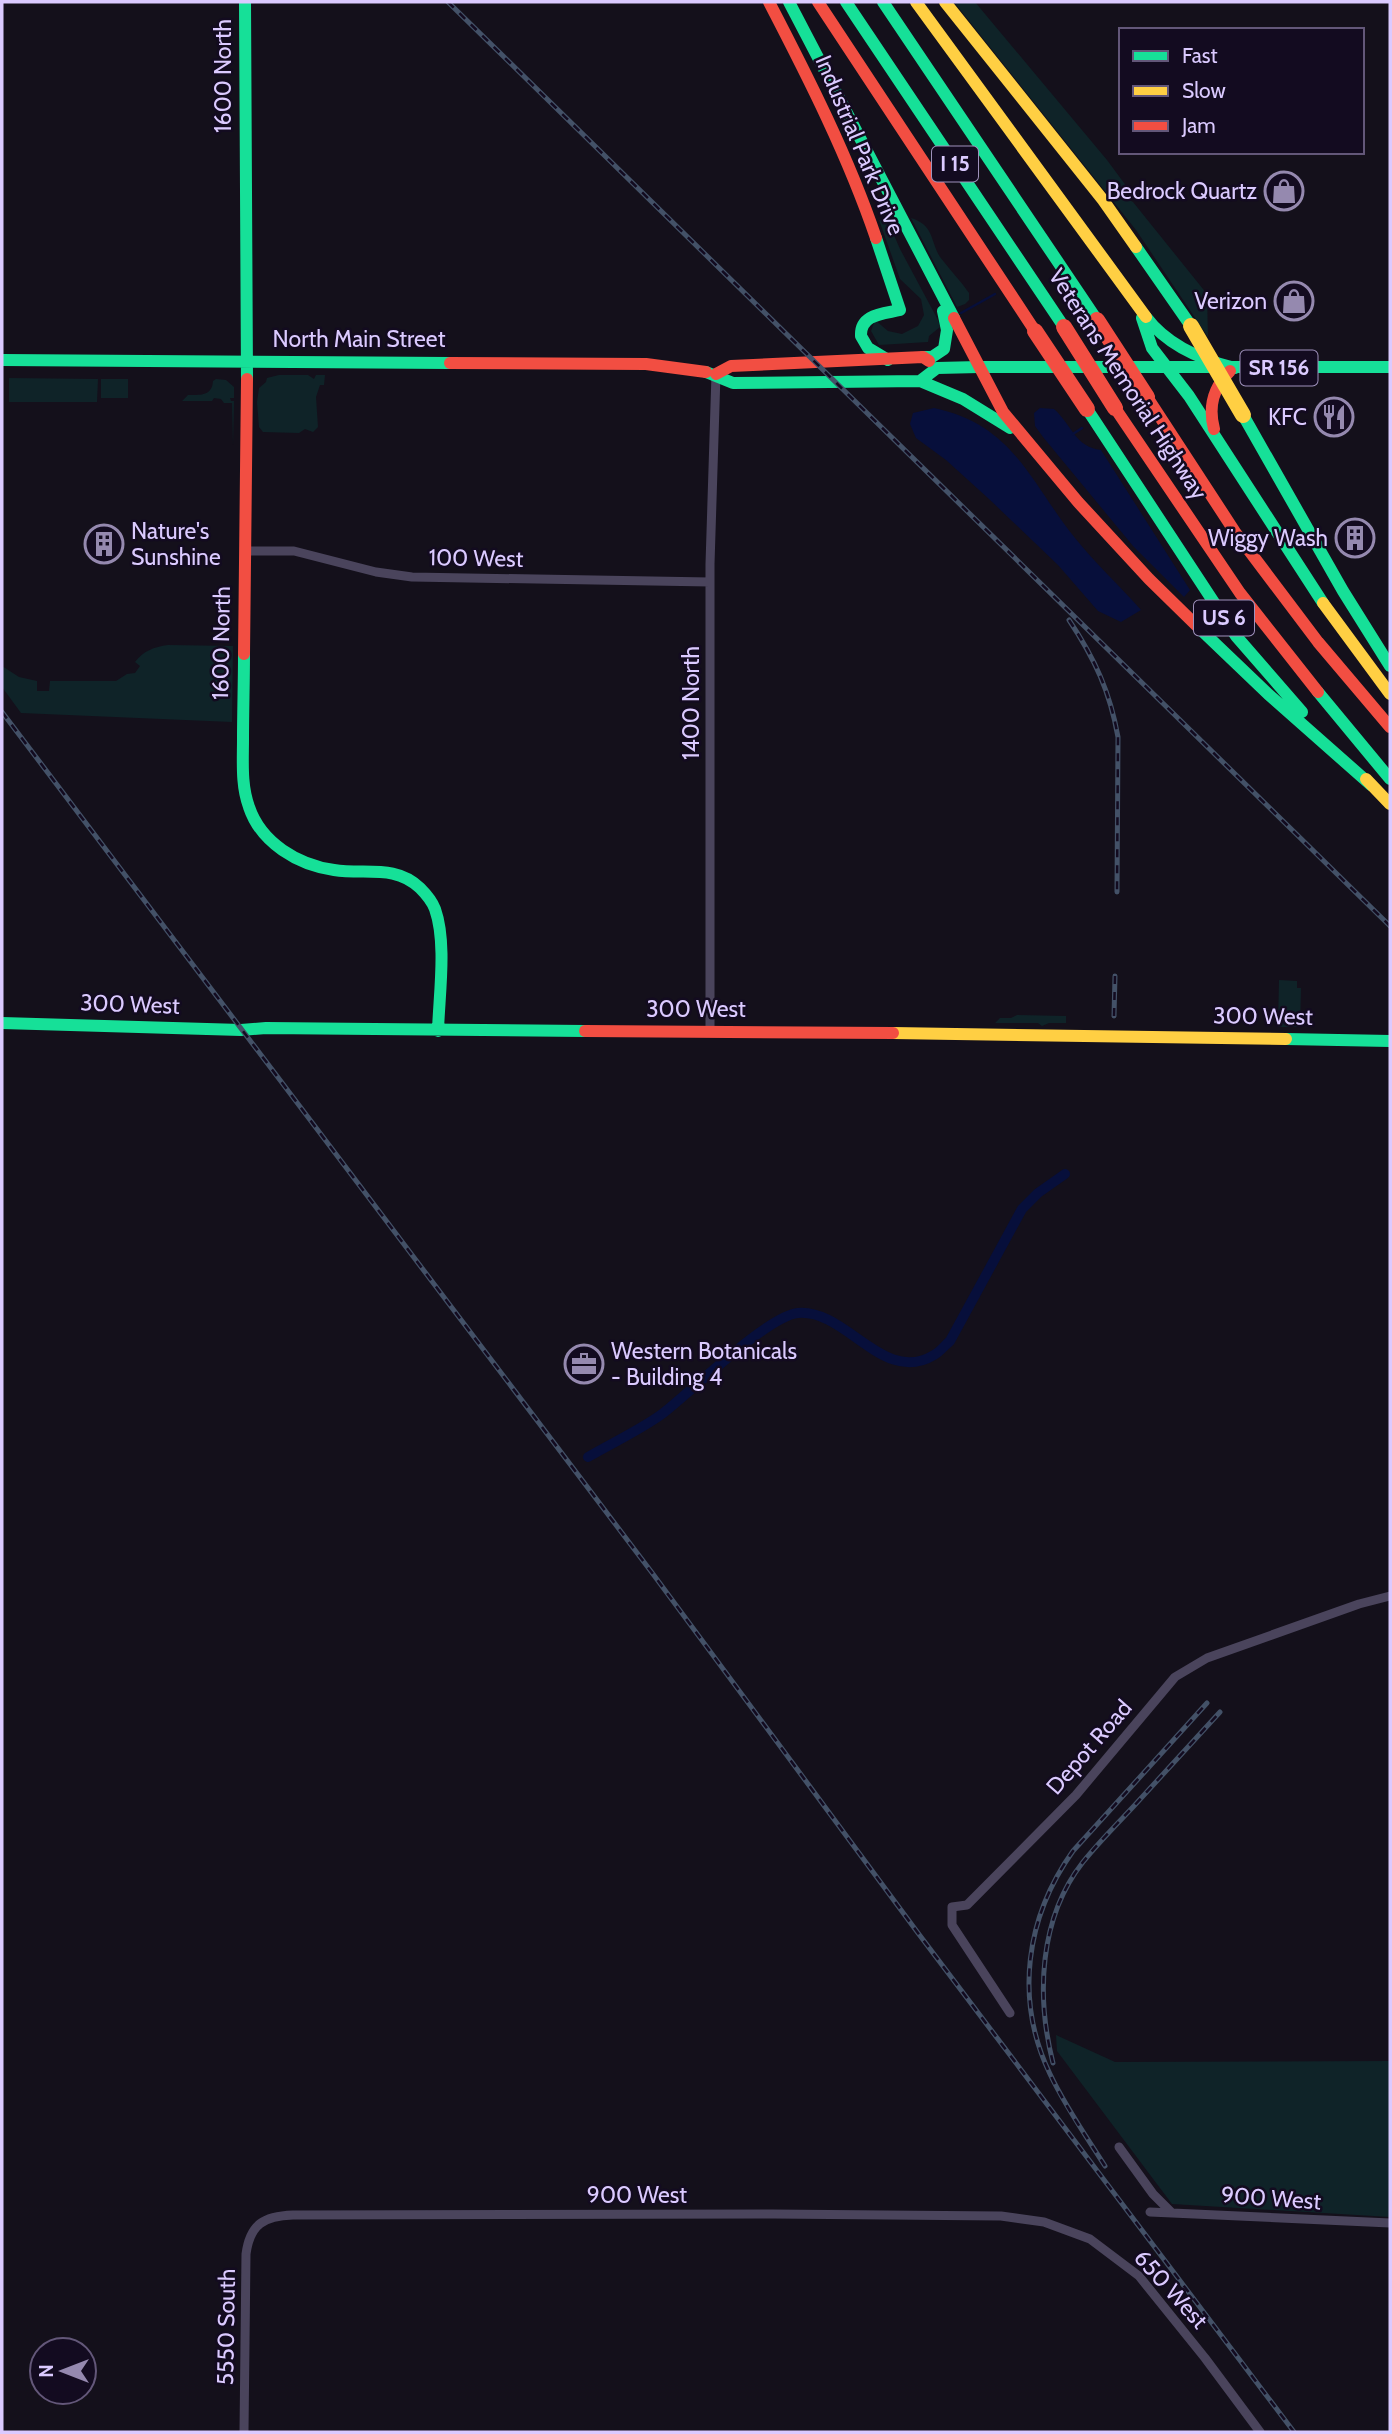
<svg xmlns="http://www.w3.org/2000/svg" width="1392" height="2434" viewBox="0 0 1392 2434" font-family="Cabin,sans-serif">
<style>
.green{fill:#0f2328}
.water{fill:#070f3b}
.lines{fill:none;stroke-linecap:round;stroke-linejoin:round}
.stream{stroke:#070f3b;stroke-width:2.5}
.canal{stroke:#070f3b;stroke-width:10}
.street{stroke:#4a445c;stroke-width:9}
.fast{stroke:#16e098;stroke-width:12}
.slow{stroke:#ffcf43;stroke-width:12}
.jam{stroke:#f24e42;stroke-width:12}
.rail-casing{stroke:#435167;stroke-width:5}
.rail{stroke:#130b20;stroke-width:2.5;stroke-dasharray:8;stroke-linecap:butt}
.slow-bridge{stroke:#ffcf43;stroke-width:16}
.jam-bridge{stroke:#f24e42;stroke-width:16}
.labels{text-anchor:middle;stroke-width:5;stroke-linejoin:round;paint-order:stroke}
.shield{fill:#130b20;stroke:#9f91bc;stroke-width:2}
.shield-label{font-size:21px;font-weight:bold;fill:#dbcaff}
.street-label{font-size:23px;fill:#dbcaff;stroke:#130b20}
.poi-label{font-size:23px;fill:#dbcaff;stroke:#130b20;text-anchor:end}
</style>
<rect width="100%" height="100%" fill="#14101b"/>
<path class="green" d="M954,2H975L1107,160L1127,187L1125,198L1133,202L1207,294L1208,337L1136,230Z
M911,218C934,225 930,240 940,257C949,269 960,280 969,293V300L965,304L957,307Z
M887,219L900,249L938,320L940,327L929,336L928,342L879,345L871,331L875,320L888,331L902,334L918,326L924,315L921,299L900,279L879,220Z
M279,375H308L314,379L316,375H325L324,385H320L316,397L318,427L313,432L305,429L299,433L263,432L259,427L257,402L259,388L266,382L267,378Z
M9,378L98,379L97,402H9Z
M101,379H128V398H101Z
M216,379L226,380L234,387V398H230L231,401H234L233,445L232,403H224L221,399L214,398L212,401H182L188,395C201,395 212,396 213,381Z
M168,645L233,646L232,722L21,713L2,687V666L19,677L37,681V691H49L50,681H116L127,674L135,673L140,666L135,662C143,651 154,647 168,645Z
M1279,980L1297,981V988H1301L1300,1027H1278Z
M1017,1015L1066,1016V1023H1049L1042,1026L1038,1023H995L1000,1018H1011Z
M1056,2035L1115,2062L1390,2061V2217L1172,2204L1057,2051Z"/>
<path class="water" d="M934,408C1014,425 1030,482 1075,538C1095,563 1120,586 1141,610L1121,622L1098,611L1058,565L989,499L946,460L916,438L910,424L913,413Z
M1040,408L1054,409C1072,425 1075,447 1101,450L1190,590L1184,597L1133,546L1043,437L1035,426L1034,413Z"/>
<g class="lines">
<path class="stream" d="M961,313L995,294
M1073,434L1082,428"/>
<path class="canal" d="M588,1457C612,1443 640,1430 662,1414C691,1392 767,1316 798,1313C847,1309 883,1386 934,1355C940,1352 945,1345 950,1341L1022,1209L1038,1193L1065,1174"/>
<path class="street" d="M245,551H294L376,572L412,577L710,582
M710,1032V564L716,374
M1010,2013L952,1925V1907L967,1905L1076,1795L1175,1677L1207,1658L1359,1604L1390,1596
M1119,2147L1153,2194L1171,2212
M1150,2212L1390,2223
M244,2432L246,2254C250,2224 264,2216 293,2215L773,2214L1001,2216L1044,2222L1090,2239L1139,2276L1205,2358L1260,2432"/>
<path class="fast" d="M245,2L247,379
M789,2L954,318
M846,2L1064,327
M883,2L1097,320
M876,238L900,310C883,314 860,314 861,336L868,348L888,360
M1136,247L1191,326
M1146,317C1167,345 1202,360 1235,368
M1142,318L1152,348L1189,396L1323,603
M923,357H932L944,349L947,330L943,311
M2,360L450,363
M979,367H1390
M706,372L733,383L920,381L937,368L979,367
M920,381L963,399L1010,428
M1087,409L1236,636L1302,712
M1243,415L1343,591L1390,666
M1199,628L1268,694L1371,785
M244,654C244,682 243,711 243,739C243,762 241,785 249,807C261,843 298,865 334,870C365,875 395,864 420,888C426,894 432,901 435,909C447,943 439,995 438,1031
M1318,692L1390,779
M2,1023L241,1030L266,1028L585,1031
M1286,1039L1390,1041"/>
<path class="slow" d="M916,2L1146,317
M945,2L1103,200L1136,247
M1323,603L1390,694
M1366,779L1390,804
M893,1033L1286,1039"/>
<path class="jam" d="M769,2C809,79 848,156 876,238
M818,2L1035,331
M954,318L1003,412L1078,502L1149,579L1199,628
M450,363L646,364L706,372
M716,374L731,366L923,357L929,361
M1147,397L1235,532L1318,642L1390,727
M1115,408L1240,593L1318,692
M1214,429C1208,406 1213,388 1230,371
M244,654L247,379
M585,1031L893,1033"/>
<defs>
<path id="rail" d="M448,2L1390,926
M1069,620C1095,659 1110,692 1118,737L1117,892
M2,712L653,1574L918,1933L1294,2432
M1114,1016L1115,976
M1053,2063C1036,1996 1039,1918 1083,1862C1098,1843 1116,1825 1133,1807C1162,1775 1191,1744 1220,1712
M1105,2166C1086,2136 1065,2106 1050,2074C1014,1999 1026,1917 1073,1851L1207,1703"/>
</defs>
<use href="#rail" class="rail-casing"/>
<use href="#rail" class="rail"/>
<path class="slow-bridge" d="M1191,326L1243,415"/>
<path class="jam-bridge" d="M1097,320L1147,397
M1064,327L1115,408
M1035,331L1087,409"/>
</g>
<defs>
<symbol id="shop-ring" viewBox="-11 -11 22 22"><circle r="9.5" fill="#130b20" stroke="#9589af" stroke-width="1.5"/><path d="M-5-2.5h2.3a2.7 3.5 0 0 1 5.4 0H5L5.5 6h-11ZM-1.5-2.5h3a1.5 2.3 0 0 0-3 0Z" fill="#9589af"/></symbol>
<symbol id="restaurant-ring" viewBox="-11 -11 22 22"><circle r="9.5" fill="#130b20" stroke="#9589af" stroke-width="1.5"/><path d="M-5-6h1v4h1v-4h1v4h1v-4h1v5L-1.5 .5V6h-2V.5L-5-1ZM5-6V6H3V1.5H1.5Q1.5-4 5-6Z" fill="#9589af"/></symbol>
<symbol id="building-ring" viewBox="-11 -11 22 22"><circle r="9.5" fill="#130b20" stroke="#9589af" stroke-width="1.5"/><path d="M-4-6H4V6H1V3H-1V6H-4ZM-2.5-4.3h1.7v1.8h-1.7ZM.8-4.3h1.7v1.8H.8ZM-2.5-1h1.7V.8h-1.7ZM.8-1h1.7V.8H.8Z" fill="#9589af"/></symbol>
<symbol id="office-ring" viewBox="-11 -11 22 22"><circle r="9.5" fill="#130b20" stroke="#9589af" stroke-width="1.5"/><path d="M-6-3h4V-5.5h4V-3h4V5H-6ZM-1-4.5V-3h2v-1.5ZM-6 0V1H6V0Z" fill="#9589af"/></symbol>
</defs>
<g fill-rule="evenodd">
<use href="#shop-ring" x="1262" y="169" width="44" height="44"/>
<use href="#shop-ring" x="1272" y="279" width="44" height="44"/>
<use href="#restaurant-ring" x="1312" y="395" width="44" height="44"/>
<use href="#building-ring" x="1333" y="516" width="44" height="44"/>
<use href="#building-ring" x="82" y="522" width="44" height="44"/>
<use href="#office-ring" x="562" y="1342" width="44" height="44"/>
</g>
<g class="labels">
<g class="shield">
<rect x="932" y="146.5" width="46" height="35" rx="5"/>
<rect x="1240.5" y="350.5" width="77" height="35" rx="5"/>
<rect x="1194" y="600.5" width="60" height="35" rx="5"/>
</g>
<g class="shield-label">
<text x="955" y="171">I 15</text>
<text x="1279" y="375">SR 156</text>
<text x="1224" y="625">US 6</text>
</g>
<g class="street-label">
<text transform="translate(223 76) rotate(-90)" y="8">1600 North</text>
<text transform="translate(860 145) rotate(67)" y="8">Industrial Park Drive</text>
<text x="359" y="347">North Main Street</text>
<text transform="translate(1128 384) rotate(57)" y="8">Veterans Memorial Highway</text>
<text transform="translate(476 558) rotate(1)" y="8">100 West</text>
<text transform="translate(221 643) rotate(-89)" y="8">1600 North</text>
<text transform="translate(691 703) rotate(-90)" y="8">1400 North</text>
<text transform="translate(130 1004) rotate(2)" y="8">300 West</text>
<text x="696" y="1017">300 West</text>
<text transform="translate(1263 1016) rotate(1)" y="8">300 West</text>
<text transform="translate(1089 1747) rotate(-49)" y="8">Depot Road</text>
<text x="637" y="2203">900 West</text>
<text transform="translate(1271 2198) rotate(4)" y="8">900 West</text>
<text transform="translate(1171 2289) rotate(48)" y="8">650 West</text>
<text transform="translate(226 2327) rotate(-89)" y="8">5550 South</text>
</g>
<g class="poi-label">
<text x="1257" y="199">Bedrock Quartz</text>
<text x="1267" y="309">Verizon</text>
<text x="1307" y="425">KFC</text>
<text x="131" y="539" text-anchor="start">Nature's<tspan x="131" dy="26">Sunshine</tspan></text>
<text x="1328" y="546">Wiggy Wash</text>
<text x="611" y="1359" text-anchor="start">Western Botanicals<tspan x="611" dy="26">- Building 4</tspan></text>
</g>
</g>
<rect width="1392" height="2434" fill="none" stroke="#dbcaff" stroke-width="7"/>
<rect x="1119" y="28" width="245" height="126" fill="#130b20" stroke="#635779" stroke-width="2"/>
<rect x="1133" y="51" width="35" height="10" fill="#16e098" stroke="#635779" stroke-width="2"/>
<text x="1182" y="63" font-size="21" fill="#dbcaff">Fast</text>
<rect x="1133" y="86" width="35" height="10" fill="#ffcf43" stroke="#635779" stroke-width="2"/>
<text x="1182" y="98" font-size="21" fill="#dbcaff">Slow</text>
<rect x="1133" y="121" width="35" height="10" fill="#f24e42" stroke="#635779" stroke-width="2"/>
<text x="1182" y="133" font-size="21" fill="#dbcaff">Jam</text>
<g transform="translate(63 2371) rotate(270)"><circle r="33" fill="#130b20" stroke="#635779" stroke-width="2"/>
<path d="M0-5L12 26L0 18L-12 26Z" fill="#9589af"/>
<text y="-10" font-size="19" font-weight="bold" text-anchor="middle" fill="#dbcaff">N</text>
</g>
</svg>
